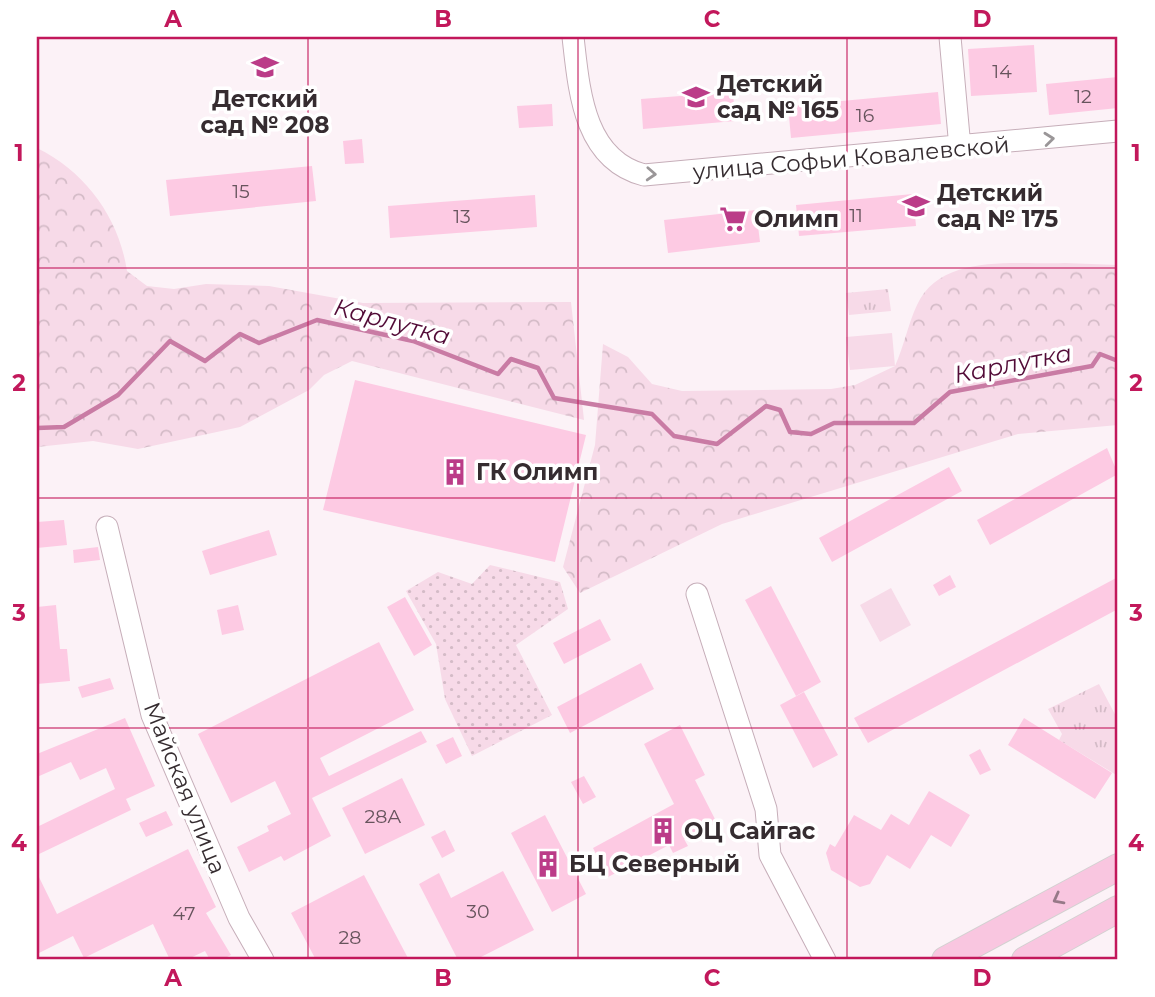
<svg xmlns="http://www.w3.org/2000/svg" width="1155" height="997" viewBox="0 0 1155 997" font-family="Montserrat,sans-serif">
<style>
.grass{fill:url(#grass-dots)}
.forest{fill:url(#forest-crowns)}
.park{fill:url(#park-tufts)}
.garden{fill:#f7dae8}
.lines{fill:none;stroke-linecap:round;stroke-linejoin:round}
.stream{stroke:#c97ba4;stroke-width:4.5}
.building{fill:#fdcae3}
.minor-casing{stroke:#c6aeb9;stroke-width:23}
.major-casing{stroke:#d3d1d1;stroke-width:28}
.minor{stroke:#fff;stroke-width:21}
.major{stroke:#f9c6e0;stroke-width:26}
.oneway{stroke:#9a9698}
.oneway2{stroke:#977988}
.grid{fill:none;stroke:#c2185b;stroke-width:2;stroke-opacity:0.55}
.labels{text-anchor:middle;stroke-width:7;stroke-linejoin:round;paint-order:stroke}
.number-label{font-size:19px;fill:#67545d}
.poi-label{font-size:23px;font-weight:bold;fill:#352c30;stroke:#fff;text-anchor:start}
.street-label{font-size:23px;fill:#352c30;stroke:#fff}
.water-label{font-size:24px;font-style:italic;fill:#520b37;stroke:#fff}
.neatline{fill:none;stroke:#c2185b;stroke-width:2.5}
.grid-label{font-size:23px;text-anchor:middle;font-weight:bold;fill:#c2185b}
</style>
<defs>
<pattern id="grass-dots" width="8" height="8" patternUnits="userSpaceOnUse" patternTransform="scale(1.75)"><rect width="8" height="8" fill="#f7dae8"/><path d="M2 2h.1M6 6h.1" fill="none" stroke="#d4bbc7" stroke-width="1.8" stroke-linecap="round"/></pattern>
<pattern id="forest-crowns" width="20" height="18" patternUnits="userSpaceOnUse" patternTransform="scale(1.75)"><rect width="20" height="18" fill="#f7dae8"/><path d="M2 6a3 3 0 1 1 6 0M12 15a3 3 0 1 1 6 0" fill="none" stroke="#d4bbc7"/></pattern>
<pattern id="park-tufts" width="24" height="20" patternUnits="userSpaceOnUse" patternTransform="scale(1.75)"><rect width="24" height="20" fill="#f7dae8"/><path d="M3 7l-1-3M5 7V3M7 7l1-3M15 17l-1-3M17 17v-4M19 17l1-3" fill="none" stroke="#d4bbc7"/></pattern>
</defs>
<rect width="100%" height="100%" fill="#fcf2f7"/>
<path class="grass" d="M490,565L560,582L568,609L516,645L552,715L472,756L445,699L436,644L406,591L438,572L472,584Z"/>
<path class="forest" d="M37,148C86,172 119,218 127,271L147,286L174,289L206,284L269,286L363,303L571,302L584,420L352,361L324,375L309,390L240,427L138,449L93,441L37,447Z
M1065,263L1118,265V425L1018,434L722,524L580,593L563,567L595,445L603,344L628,357L652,384L682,391L831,389L855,385L895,366C904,346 908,324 917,305C941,252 1017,265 1065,263Z"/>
<path class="park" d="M888,289L891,311L849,315L846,293Z
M1099,684L1118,720V776L1059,740L1062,734L1048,709Z"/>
<path class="garden" d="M892,333L895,366L850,370L846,337Z
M891,588L911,625L880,642L860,605Z"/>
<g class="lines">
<path class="stream" d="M37,428L64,427L118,395L170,341L205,361L240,334L259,343L317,320L413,341L498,374L511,359L538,368L554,398L652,414L674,436L717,444L766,406L780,410L790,432L811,434L834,423H914L950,392L1092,366L1100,354L1118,361"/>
</g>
<path class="building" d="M1034,45L1037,92L971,96L968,49Z
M1118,77V108L1049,115L1046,84Z
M733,92L735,121L643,129L641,99Z
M938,92L941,124L791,138L788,106Z
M552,104L553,126L519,128L517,106Z
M362,139L364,163L345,164L343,141Z
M312,166L316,201L170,216L166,180Z
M913,194L916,226L799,236L796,205Z
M535,195L537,227L390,238L388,206Z
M756,210L760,242L668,253L664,220Z
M355,380L586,435L555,562L323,510Z
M1107,448L1118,474L990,545L977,520Z
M949,467L962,491L832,562L819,538Z
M64,520L67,545L37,548V522Z
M269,530L277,555L210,575L202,551Z
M98,547L100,560L74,563L73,550Z
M950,575L956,587L939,596L933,585Z
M1118,577V609L868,743L854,718Z
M771,586L821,682L796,696L745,600Z
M405,597L432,645L414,656L387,607Z
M56,605L60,649H67L70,681L37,684V607Z
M238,605L244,630L222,635L217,610Z
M600,619L611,640L564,664L553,643Z
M379,642L414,710L320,758L329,776L421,731L427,742L312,798L331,836L284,861L281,856L249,872L237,847L269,831L267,826L291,814L275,781L231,803L198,734Z
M641,663L654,689L570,733L557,707Z
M110,678L114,689L82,698L78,687Z
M804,692L838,755L813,768L780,705Z
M125,718L155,786L126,799L131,810L37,855V827L115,789L106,768L80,780L71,762L37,777V754Z
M1024,718L1112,773L1095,799L1008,745Z
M680,725L705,775L695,780L717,823L684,839L688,846L673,853L669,845L608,877L593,848L674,804L644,744Z
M453,737L462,756L446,764L436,745Z
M980,749L991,770L980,775L969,755Z
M584,776L596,797L583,804L571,782Z
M402,778L425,825L365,854L342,808Z
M929,791L970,815L951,847L931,835L910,869L887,855L870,884L860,887L831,870L826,853L830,844L835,847L854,815L881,830L891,814L909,825Z
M166,811L173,825L146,837L139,823Z
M545,815L586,894L552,912L511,833Z
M445,830L455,851L442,858L431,837Z
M188,849L216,907L206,913L231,955L221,960H210L205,951L186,960H170L153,924L84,958L73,936L37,954V873L57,914Z
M503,871L534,930L475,960H458L419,884L439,873L451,898Z
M364,875L409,960H316L291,913Z"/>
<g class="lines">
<defs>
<path id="minor" d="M573,37C579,89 583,159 644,175L1118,131
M950,37L960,148
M107,527L152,715L239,918L263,960
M697,594L766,809L770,855L825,960"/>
<path id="major" d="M945,960L1118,867
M1025,960L1118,909"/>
</defs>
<use href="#minor" class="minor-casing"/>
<use href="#major" class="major-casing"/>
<use href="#minor" class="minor"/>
<use href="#major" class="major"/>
</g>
<defs><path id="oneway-chevron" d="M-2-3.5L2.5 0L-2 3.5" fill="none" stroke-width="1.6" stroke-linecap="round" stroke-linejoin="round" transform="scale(1.75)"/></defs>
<g class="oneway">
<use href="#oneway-chevron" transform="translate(1049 139) rotate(-6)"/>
<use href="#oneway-chevron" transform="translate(651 174) rotate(3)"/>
</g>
<use class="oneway2" href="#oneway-chevron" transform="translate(1058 899) rotate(152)"/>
<path class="grid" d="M308,37V960M578,37V960M847,37V960M37,268H1118M37,498H1118M37,728H1118"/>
<defs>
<symbol id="school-bare" viewBox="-9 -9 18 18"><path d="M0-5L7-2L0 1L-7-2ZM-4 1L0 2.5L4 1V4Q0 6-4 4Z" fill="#bb3c88" stroke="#fff" stroke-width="2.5" paint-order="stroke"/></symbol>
<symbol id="supermarket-bare" viewBox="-9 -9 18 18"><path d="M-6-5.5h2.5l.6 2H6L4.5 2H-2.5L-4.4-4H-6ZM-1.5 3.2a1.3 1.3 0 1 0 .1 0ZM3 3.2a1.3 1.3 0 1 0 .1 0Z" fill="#bb3c88" stroke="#fff" stroke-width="2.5" paint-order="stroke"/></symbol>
<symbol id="building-bare" viewBox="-9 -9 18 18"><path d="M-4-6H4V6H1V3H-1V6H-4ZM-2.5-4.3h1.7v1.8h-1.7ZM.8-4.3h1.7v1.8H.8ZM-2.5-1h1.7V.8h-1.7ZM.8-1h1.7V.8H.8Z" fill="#bb3c88" stroke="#fff" stroke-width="2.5" paint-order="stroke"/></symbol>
</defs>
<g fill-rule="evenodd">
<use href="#school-bare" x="246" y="48" width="38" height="38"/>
<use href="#school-bare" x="677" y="78" width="38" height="38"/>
<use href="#school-bare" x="897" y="187" width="38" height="38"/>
<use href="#supermarket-bare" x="714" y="200" width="38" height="38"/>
<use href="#building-bare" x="436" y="453" width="38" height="38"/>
<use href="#building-bare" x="644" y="812" width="38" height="38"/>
<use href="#building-bare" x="529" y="845" width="38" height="38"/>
</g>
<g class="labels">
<g class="number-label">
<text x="1002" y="78">14</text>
<text x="1083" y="103">12</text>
<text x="865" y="122">16</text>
<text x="241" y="198">15</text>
<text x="856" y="222">11</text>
<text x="462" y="223">13</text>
<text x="383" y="823">28А</text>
<text x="478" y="918">30</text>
<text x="184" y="920">47</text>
<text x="350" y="944">28</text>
</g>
<g class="poi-label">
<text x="717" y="92">Детский<tspan x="717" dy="26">сад № 165</tspan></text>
<text x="265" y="107" text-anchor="middle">Детский<tspan x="265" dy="26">сад № 208</tspan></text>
<text x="937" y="201">Детский<tspan x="937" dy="26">сад № 175</tspan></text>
<text x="754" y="227">Олимп</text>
<text x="476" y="480">ГК Олимп</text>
<text x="684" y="839">ОЦ Сайгас</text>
<text x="569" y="872">БЦ Северный</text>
</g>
<g class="street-label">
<text transform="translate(851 158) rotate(-5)" y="8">улица Софьи Ковалевской</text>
<text transform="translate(185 788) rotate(68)" y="8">Майская улица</text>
</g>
<g class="water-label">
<text transform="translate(392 322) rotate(15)" y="8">Карлутка</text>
<text transform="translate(1013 364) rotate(-11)" y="8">Карлутка</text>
</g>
</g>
<rect width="1155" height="997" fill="none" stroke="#ffffff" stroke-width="77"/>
<rect x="38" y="38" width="1078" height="920" class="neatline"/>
<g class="grid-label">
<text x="173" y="27">A</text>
<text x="443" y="27">B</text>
<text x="712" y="27">C</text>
<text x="982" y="27">D</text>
<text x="19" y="161">1</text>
<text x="1136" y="161">1</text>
<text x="19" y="391">2</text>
<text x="1136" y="391">2</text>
<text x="19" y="621">3</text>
<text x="1136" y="621">3</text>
<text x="19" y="851">4</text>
<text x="1136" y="851">4</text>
<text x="173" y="986">A</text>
<text x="443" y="986">B</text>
<text x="712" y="986">C</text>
<text x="982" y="986">D</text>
</g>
</svg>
